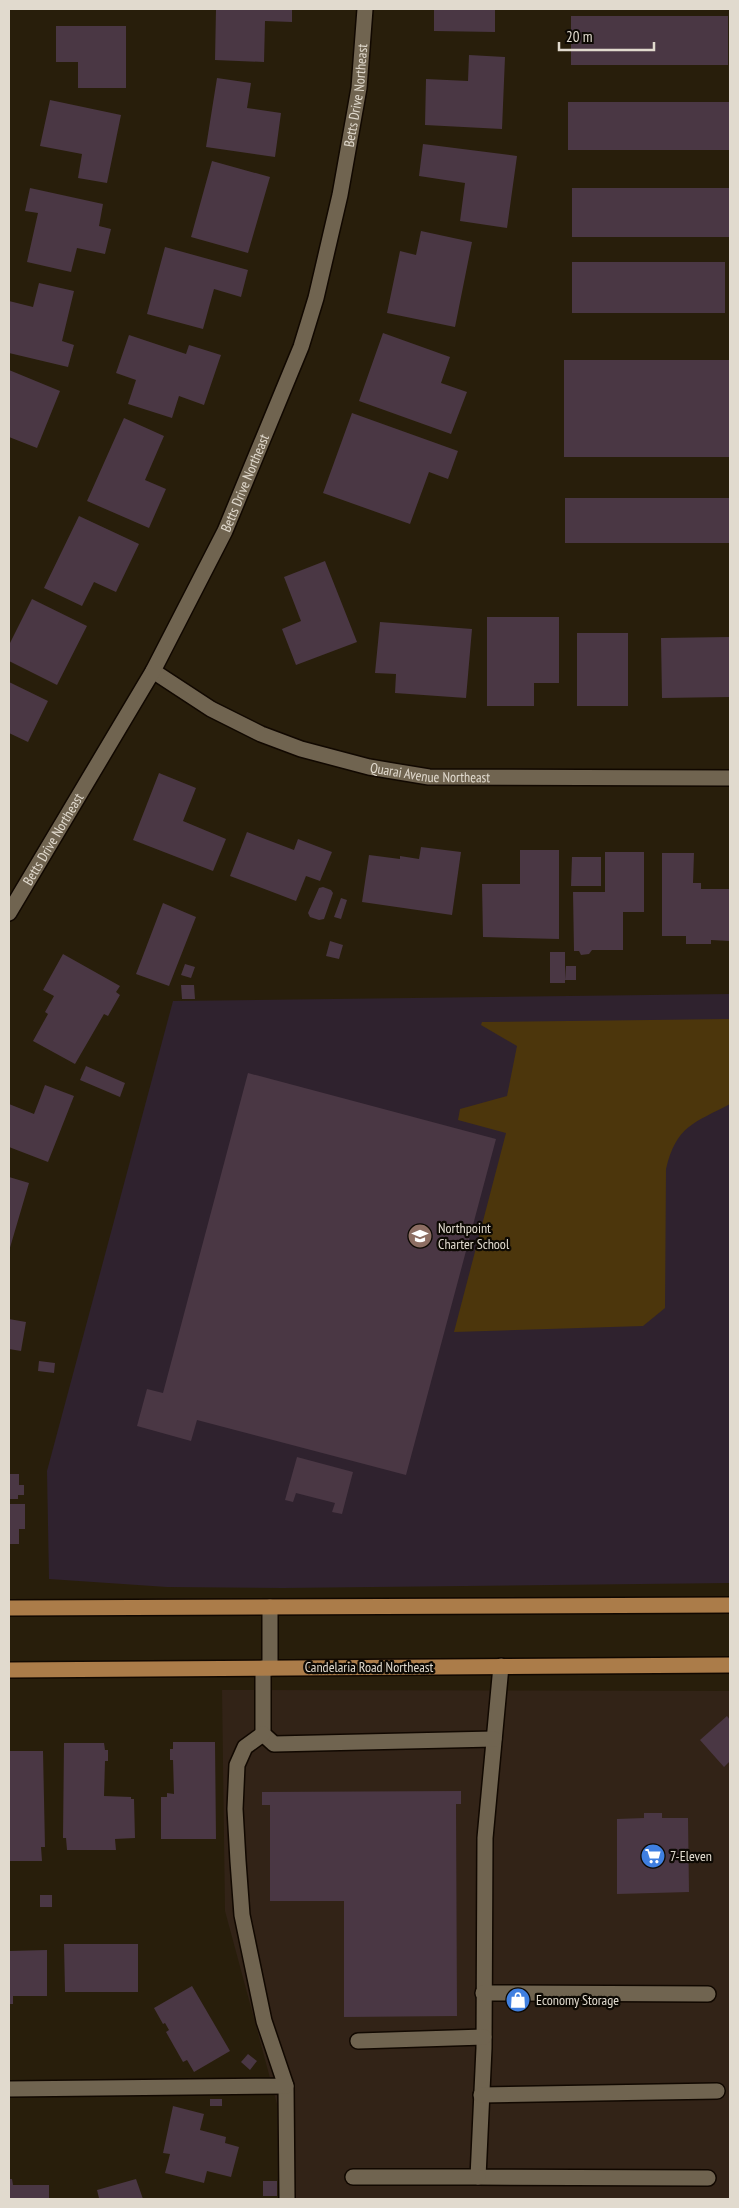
<svg xmlns="http://www.w3.org/2000/svg" width="739" height="2208" viewBox="0 0 739 2208" font-family="'PT Sans Narrow',sans-serif">
<style>
.commercial{fill:#322317}
.education{fill:#2f222e}
.green{fill:#4c360c}
.building{fill:#4a3744}
.lines{fill:none;stroke-linecap:round;stroke-linejoin:round}
.minor-casing{stroke:#110800;stroke-width:18}
.major-casing{stroke:#110800;stroke-width:18}
.minor{stroke:#706450;stroke-width:15}
.major{stroke:#ab7c49;stroke-width:15}
.labels{text-anchor:middle;stroke-width:4.5;stroke-linejoin:round;paint-order:stroke}
.street-label{font-size:14px;fill:#e1dace;stroke:#0d0903}
.poi-label{font-size:14px;fill:#e1dace;stroke:#0d0903;text-anchor:start}
</style>
<rect width="100%" height="100%" fill="#281e0b"/>
<path class="commercial" d="M222,1690L730,1691V2199H278L277,2104L225,1911Z"/>
<path class="education" d="M730,994V1583L283,1588L167,1587L49,1579L47,1471L173,1001Z"/>
<path class="green" d="M730,1019V1104C694,1123 676,1126 666,1169L665,1308L643,1326L454,1332L506,1133L458,1120L460,1109L507,1096L517,1046L481,1025L482,1022Z"/>
<path class="building" d="M216,9H292V22L265,21L264,62L215,60Z
M434,9H495V32L434,31Z
M571,16H728V65H571Z
M56,26H126V88H78V62H56Z
M469,55L505,57L502,129L425,125L426,79L468,81Z
M217,78L251,83L247,108L281,113L275,157L206,147Z
M50,100L121,115L107,183L78,178L82,154L40,146Z
M568,102H729V150H568Z
M423,144L517,156L507,228L460,221L465,183L419,176Z
M212,161L270,177L248,253L191,237Z
M30,188L103,204L99,226L111,229L105,254L77,248L71,272L27,262L38,213L25,211Z
M572,188H730V237H572Z
M421,231L472,242L455,327L387,313L400,251L416,255Z
M165,247L248,270L241,297L214,289L203,329L147,314Z
M572,262H725V313H572Z
M39,283L74,291L62,341L74,345L68,367L9,353V301L33,307Z
M383,333L450,357L441,383L467,392L451,434L359,401Z
M129,335L186,354L189,345L221,355L204,405L179,396L172,418L128,404L136,380L116,373Z
M564,360H730V457H564Z
M9,370L60,391L37,448L9,437Z
M352,413L458,451L448,479L429,472L410,524L323,493Z
M124,418L164,436L145,480L166,489L149,528L87,501Z
M565,498H730V543H565Z
M79,516L139,544L116,592L94,582L82,606L44,588Z
M325,561L357,642L296,665L282,629L301,621L284,577Z
M32,599L87,626L57,685L9,661V645Z
M487,617H559V683H534V706H487Z
M380,622L472,629L466,698L395,693L396,674L375,673Z
M577,633H628V706H577Z
M730,637V697L662,698L661,638Z
M9,682L48,701L28,742L9,733Z
M159,773L196,788L183,821L226,839L213,871L133,840Z
M247,832L294,850L298,839L332,852L320,881L306,876L296,901L230,876Z
M421,847L461,852L452,915L362,902L369,855L400,859V856L419,859Z
M520,850H559V939L483,937L482,884H520Z
M605,852H644V912H623V950H592L589,954L581,955L579,951H574L573,892H605Z
M662,853H694L693,883H701V889H730V941L711,940V944H686V936H662Z
M572,857H601V886H571Z
M323,887L331,890L333,893L324,919L319,920L310,917L308,913L319,888Z
M341,898L347,900L341,919L334,917Z
M163,903L196,917L169,986L136,974Z
M330,941L343,945L339,959L326,956Z
M550,952H565V983H550Z
M63,954L120,986L116,992L120,995L108,1016L104,1014L75,1064L33,1041L48,1014L45,1012L54,996L43,990Z
M185,964L195,967L191,978L181,975Z
M566,966H576V980H565Z
M181,985H194L195,999H182Z
M86,1066L125,1083L120,1097L80,1080Z
M248,1073L496,1139L406,1475L197,1420L191,1441L137,1426L147,1389L163,1393Z
M45,1085L74,1096L48,1162L9,1147V1104L34,1114Z
M9,1177L29,1183L9,1251Z
M9,1319L26,1322L21,1351L9,1349Z
M39,1361L55,1363L54,1373L38,1371Z
M297,1457L353,1472L342,1514L332,1512L335,1503L296,1493L293,1502L285,1500Z
M9,1474H19V1485H24V1495H18V1499H9Z
M9,1504H25V1529H19V1544H9Z
M727,1716L730,1720V1761L724,1767L700,1740Z
M173,1742H215L216,1839H161V1797H167V1793L174,1794L173,1760H170V1749H173Z
M64,1743H104L105,1750H108V1761H105L104,1796L131,1797V1799H134L135,1838L115,1839L116,1850H67L66,1838H63Z
M9,1751H43L45,1847H41L42,1861H9Z
M461,1791V1804H456L457,2016L344,2017V1901H270V1805H262V1792Z
M644,1813H662V1818H688L689,1892L617,1894V1819L644,1818Z
M40,1895H52V1907H40Z
M64,1944H138V1992H65Z
M47,1950V1996H13V2004H9V1951Z
M192,1986L230,2051L194,2072L187,2060L183,2062L166,2032L169,2030L165,2023L163,2024L154,2008Z
M248,2054L257,2061L250,2070L241,2062Z
M210,2099H222V2106H210Z
M173,2106L204,2114L200,2130L226,2137L225,2143L239,2147L231,2177L207,2171L204,2183L165,2173L170,2154L163,2153Z
M9,2179H12L13,2185H49V2199H9Z
M136,2179L143,2199H96L99,2198L97,2190Z
M263,2181H277V2196H263Z"/>
<g class="lines">
<defs>
<g id="minor">
<path id="s1" d="M153,671L211,709L261,734L301,749L369,767L429,777L730,778"/>
<path id="s2" d="M9,913L153,671L225,531L301,347L316,298L340,195L359,88L365,9"/>
<path d="M501,1666L485,1838L484,2048L478,2177L708,2178"/>
<path d="M263,1668V1734L274,1744L494,1739"/>
<path d="M270,1668V1607"/>
<path d="M483,1993L708,1994"/>
<path d="M358,2041L484,2037"/>
<path d="M286,2086L287,2199"/>
<path d="M9,2089L286,2086L264,2021L242,1915L238,1861L235,1809L237,1765L245,1747L263,1734"/>
<path d="M481,2095L717,2091"/>
<path d="M353,2177H478"/>
</g>
<path id="major" d="M9,1608L730,1605
M9,1670L730,1665"/>
</defs>
<use href="#minor" class="minor-casing"/>
<use href="#major" class="major-casing"/>
<use href="#minor" class="minor"/>
<use href="#major" class="major"/>
</g>
<defs>
<symbol id="school-disc" viewBox="-11 -11 22 22"><circle r="9.5" fill="#8d6e63" stroke="#0d0903"/><path d="M0-5L7-2L0 1L-7-2ZM-4 1L0 2.5L4 1V4Q0 6-4 4Z" fill="#fff"/></symbol>
<symbol id="supermarket-disc" viewBox="-11 -11 22 22"><circle r="9.5" fill="#3f7fe0" stroke="#0d0903"/><path d="M-6-5.5h2.5l.6 2H6L4.5 2H-2.5L-4.4-4H-6ZM-1.5 3.2a1.3 1.3 0 1 0 .1 0ZM3 3.2a1.3 1.3 0 1 0 .1 0Z" fill="#fff"/></symbol>
<symbol id="shop-disc" viewBox="-11 -11 22 22"><circle r="9.5" fill="#3f7fe0" stroke="#0d0903"/><path d="M-5-2.5h2.3a2.7 3.5 0 0 1 5.4 0H5L5.5 6h-11ZM-1.5-2.5h3a1.5 2.3 0 0 0-3 0Z" fill="#fff"/></symbol>
</defs>
<g fill-rule="evenodd">
<use href="#school-disc" x="406" y="1222" width="28" height="28"/>
<use href="#supermarket-disc" x="639" y="1842" width="28" height="28"/>
<use href="#shop-disc" x="504" y="1986" width="28" height="28"/>
</g>
<g class="labels">
<g class="street-label">
<text dy="5" stroke="none"><textPath href="#s2" startOffset="896">Betts Drive Northeast</textPath></text>
<text dy="5" stroke="none"><textPath href="#s2" startOffset="491">Betts Drive Northeast</textPath></text>
<text dy="5" stroke="none"><textPath href="#s1" startOffset="300">Quarai Avenue Northeast</textPath></text>
<text dy="5" stroke="none"><textPath href="#s2" startOffset="86">Betts Drive Northeast</textPath></text>
<text x="369" y="1672">Candelaria Road Northeast</text>
</g>
<g class="poi-label">
<text x="438" y="1233">Northpoint<tspan x="438" dy="16">Charter School</tspan></text>
<text x="670" y="1861">7-Eleven</text>
<text x="536" y="2005">Economy Storage</text>
</g>
</g>
<rect width="739" height="2208" fill="none" stroke="#e1dace" stroke-width="20"/>
<path d="M559 42v8h95v-8" fill="none" stroke="#e1dace" stroke-width="2.5"/>
<text x="566" y="42" font-size="15" fill="#e1dace" stroke="#0d0903" stroke-width="4" paint-order="stroke">20 m</text>
</svg>
